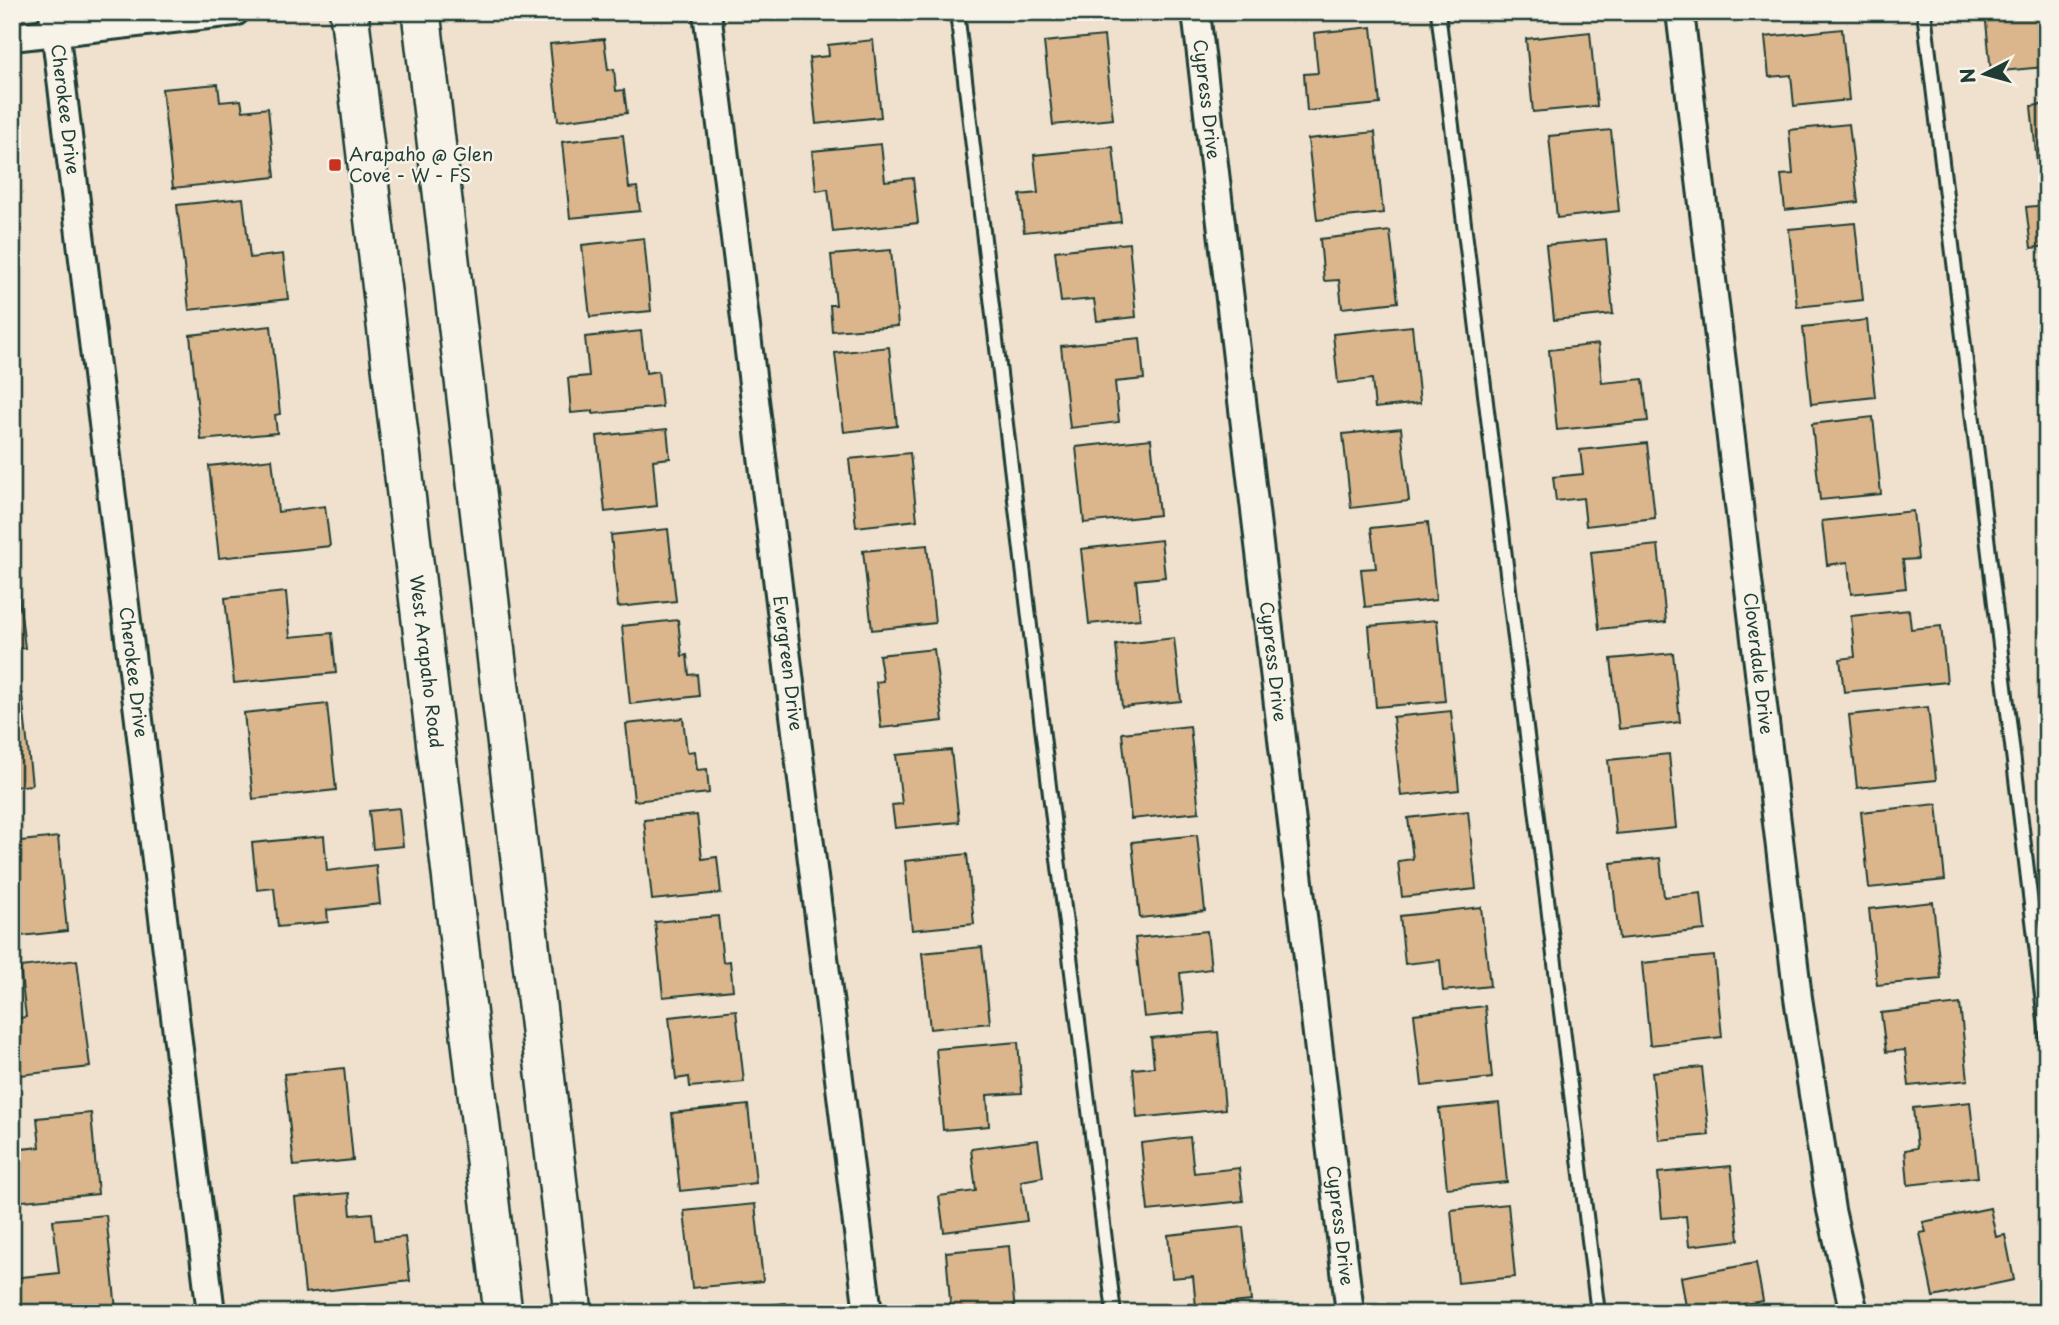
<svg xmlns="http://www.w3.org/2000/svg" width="2059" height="1325" viewBox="0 0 2059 1325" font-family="'Playpen Sans',sans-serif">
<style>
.building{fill:#dbb68d;stroke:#1f3d34;stroke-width:2}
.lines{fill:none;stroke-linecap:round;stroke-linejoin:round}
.service-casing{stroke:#1f3d34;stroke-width:18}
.minor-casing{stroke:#1f3d34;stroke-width:32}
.secondary-casing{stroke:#1f3d34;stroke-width:42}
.service{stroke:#f7f3e8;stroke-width:12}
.minor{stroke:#f7f3e8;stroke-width:26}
.secondary{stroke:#f7f3e8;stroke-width:37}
.poi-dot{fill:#c8321e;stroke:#f7f3e8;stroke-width:2.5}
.labels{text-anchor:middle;stroke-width:5;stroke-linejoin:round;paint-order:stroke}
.street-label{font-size:18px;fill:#1f3d34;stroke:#f7f3e8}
.poi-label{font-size:18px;fill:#1f3d34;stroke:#f7f3e8;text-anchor:start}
</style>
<rect width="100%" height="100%" fill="#efe1cd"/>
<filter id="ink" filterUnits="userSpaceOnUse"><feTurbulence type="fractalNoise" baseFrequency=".0143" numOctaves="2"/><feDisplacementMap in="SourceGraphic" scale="14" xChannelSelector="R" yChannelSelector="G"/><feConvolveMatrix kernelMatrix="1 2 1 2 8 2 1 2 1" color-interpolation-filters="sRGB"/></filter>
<g filter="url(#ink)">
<path class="building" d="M1985,12H2039L2044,67L1991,72Z
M1372,27L1380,104L1307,111L1304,74L1318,73L1314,33Z
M1842,29L1849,100L1794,106L1791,75L1769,77L1765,37Z
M1590,32L1597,106L1533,112L1526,39Z
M1104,36L1113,119L1053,125L1044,42Z
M604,39L608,70L614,69L616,91L624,90L627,113L558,121L550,44Z
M873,40L881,117L816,124L809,58L829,56L828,45Z
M218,84L220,102L241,100L243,111L268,108L275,177L173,188L162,89Z
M2047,104V181L2039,182L2031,106Z
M1849,124L1858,202L1785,210L1781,175L1793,174L1789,130Z
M1611,130L1619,211L1557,218L1549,136Z
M1375,132L1383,213L1317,220L1308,139Z
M623,135L629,188L637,187L640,211L570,218L562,142Z
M881,144L885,181L913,178L918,223L833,232L828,189L816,191L812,151Z
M1113,147L1121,222L1024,232L1020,195L1038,193L1034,155Z
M243,198L250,258L283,254L288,299L189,310L177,205Z
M2047,205V246L2031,248L2026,207Z
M1855,223L1863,300L1797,307L1789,229Z
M1390,231L1398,302L1342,308L1339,280L1324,281L1320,239Z
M644,238L651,311L590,317L582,245Z
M1606,239L1613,314L1554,320L1546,245Z
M1129,243L1136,317L1097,321L1094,299L1061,302L1055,251Z
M891,250L898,326L832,331L830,305H836L831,255Z
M1867,320L1875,397L1811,404L1803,327Z
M271,326L280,414L275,415L277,433L201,440L190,335Z
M1412,326L1420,403L1375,408L1372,379L1338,383L1333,334Z
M641,331L646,373L658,371L662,407L593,414V411L571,413L568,378L589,376L585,337Z
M1140,338L1144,379L1115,382L1119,422L1070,428L1061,346Z
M1598,344L1602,383L1643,379L1648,421L1557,430L1549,350Z
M889,347L897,426L844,432L835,353Z
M1873,417L1881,494L1820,500L1812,424Z
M1401,428L1409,501L1351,508L1343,434Z
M667,429L670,458L653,460L657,506L605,512L597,436Z
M1151,439L1159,515L1084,523L1076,447Z
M1647,443L1655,518L1586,526L1583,498L1556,501L1553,477L1583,474L1580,450Z
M910,453L917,520L856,527L849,459Z
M272,459L278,512L325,506L330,546L219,558L209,466Z
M1913,511L1918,559L1903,560L1906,588L1851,594L1848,562L1827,565L1822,521Z
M1428,522L1436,600L1365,607L1361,569L1376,568L1371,528Z
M668,529L676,601L618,607L611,535Z
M12,538L25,648L12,649Z
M1161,540L1165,577L1136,580L1140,619L1089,624L1081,549Z
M927,545L935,623L872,630L863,551Z
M1658,545L1666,622L1599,629L1591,552Z
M286,592L290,637L332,633L336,673L234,683L225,598Z
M1909,610L1911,629L1941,626L1947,682L1844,692L1840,659L1855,657L1851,616Z
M678,620L682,656L687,655L689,675L697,674L699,696L630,704L622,626Z
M1437,620L1445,701L1376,707L1369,626Z
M1174,638L1181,701L1122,707L1116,645Z
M934,649L943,721L881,728L876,682L883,681L879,655Z
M1673,653L1680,722L1619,729L1611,659Z
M22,694L32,785L12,787V695Z
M327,704L336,790L253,799L244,713Z
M1928,707L1936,780L1857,788L1849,715Z
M1451,711L1459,790L1401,796L1393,717Z
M683,718L687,752L695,751L697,770L707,769L709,793L634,801L626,724Z
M1190,726L1199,812L1131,819L1122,733Z
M951,750L959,822L895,828L892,805L902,804L896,755Z
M1669,754L1676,828L1616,834L1608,760Z
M1937,804L1945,880L1869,888L1861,812Z
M399,808L403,846L373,849L369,811Z
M1468,811L1476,889L1402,897L1398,861L1413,859L1408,818Z
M697,815L702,859L717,857L721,893L652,900L644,820Z
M1197,835L1205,911L1140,918L1132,842Z
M324,836L327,871L376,865L380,904L327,910L328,922L278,927L274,888L257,890L252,843Z
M58,837L67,931L12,937V842Z
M967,854L974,924L912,930L905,861Z
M1660,858L1664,897L1701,893L1705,930L1619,939L1611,863Z
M1933,902L1941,979L1877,985L1869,909Z
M1481,907L1490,986L1443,991L1440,960L1405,964L1400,916Z
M718,916L723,962L730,961L733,990L663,997L655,922Z
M1207,931L1211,969L1180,973L1184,1013L1144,1017L1135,938Z
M982,947L990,1023L930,1029L922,953Z
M1714,956L1722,1037L1650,1045L1642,963Z
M77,960L90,1067L12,1076V1019L26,1017L20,967Z
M1960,1004L1968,1080L1909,1086L1905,1050L1886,1052L1881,1013Z
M1485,1006L1492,1078L1422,1086L1414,1014Z
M736,1010L744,1082L690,1087L689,1077L676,1079L669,1017Z
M1218,1032L1225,1109L1137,1118L1133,1069L1154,1067L1151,1038Z
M1018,1042L1022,1093L987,1095L989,1126L943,1130L936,1049Z
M1702,1067L1709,1135L1659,1140L1652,1072Z
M344,1068L353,1160L294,1166L284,1074Z
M1970,1102L1978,1177L1908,1185L1905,1150L1917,1148L1913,1108Z
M1499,1103L1507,1182L1447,1188L1439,1109Z
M748,1105L756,1183L680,1191L672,1113Z
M91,1113L98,1194L12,1202V1150L40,1147L37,1118Z
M1190,1137L1194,1173L1239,1168L1243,1201L1148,1211L1141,1143Z
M1038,1140L1043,1177L1021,1181L1027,1221L944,1232L939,1196L976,1191L971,1149Z
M1731,1166L1739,1240L1689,1246L1686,1216L1662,1218L1658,1173Z
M349,1193L351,1215L372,1213L375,1240L405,1237L410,1281L305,1293L295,1198Z
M755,1204L763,1281L692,1288L684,1211Z
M1508,1204L1515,1277L1458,1283L1451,1210Z
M1990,1208L1996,1237L2005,1235L2014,1280L1933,1297L1920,1233L1926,1232L1923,1222Z
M106,1215L116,1309L76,1313H17L13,1278L59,1273L53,1220Z
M1243,1227L1251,1301L1196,1307L1193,1276L1172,1278L1168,1235Z
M1009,1246L1015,1313H951L946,1252Z
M1756,1263L1763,1301L1744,1304L1746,1313H1687L1681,1277Z
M785,1303L786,1313H723V1311Z
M374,1305L375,1312L422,1308V1313H317V1311Z
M1526,1307L1527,1313H1471Z"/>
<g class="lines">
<defs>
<path id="service" d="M957,12L1049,786L1114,1313
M1438,12L1598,1313
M1924,12L2047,1037"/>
<g id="minor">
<path id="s1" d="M53,12L211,1313"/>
<path id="s2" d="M707,12L868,1313"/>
<path id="s3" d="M1196,12L1350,1313"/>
<path id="s4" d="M1680,12L1798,998L1831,1210L1854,1313"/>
<path d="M12,37L235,12"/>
</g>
<g id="secondary">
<path id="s5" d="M349,12L503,1313"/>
<path d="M421,12L573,1313"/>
</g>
</defs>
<use href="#service" class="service-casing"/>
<use href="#minor" class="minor-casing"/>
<use href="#secondary" class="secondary-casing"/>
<use href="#service" class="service"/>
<use href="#minor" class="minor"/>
<use href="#secondary" class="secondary"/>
</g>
</g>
<rect class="poi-dot" x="328" y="158" width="14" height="14" rx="3.5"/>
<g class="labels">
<g class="street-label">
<text dy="6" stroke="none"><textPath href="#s3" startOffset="88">Cypress Drive</textPath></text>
<text dy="6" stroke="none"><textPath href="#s1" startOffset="98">Cherokee Drive</textPath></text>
<text dy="6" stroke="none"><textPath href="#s2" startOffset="656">Evergreen Drive</textPath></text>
<text dy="6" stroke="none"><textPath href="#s3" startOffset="654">Cypress Drive</textPath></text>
<text dy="6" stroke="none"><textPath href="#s5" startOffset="654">West Arapaho Road</textPath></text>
<text dy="6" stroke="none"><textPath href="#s4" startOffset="656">Cloverdale Drive</textPath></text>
<text dy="6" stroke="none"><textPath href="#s1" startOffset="665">Cherokee Drive</textPath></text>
<text dy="6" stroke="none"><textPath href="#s3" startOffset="1222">Cypress Drive</textPath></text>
</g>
<g class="poi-label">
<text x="349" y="161">Arapaho @ Glen<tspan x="349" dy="21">Cove - W - FS</tspan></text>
</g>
</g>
<rect width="2059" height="1325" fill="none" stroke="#f7f3e8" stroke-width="42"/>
<rect x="21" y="21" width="2017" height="1283" fill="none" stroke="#1f3d34" stroke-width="2.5" filter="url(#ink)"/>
<g transform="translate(1985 74) rotate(264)" stroke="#f7f3e8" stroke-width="5" paint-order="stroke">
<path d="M0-5L12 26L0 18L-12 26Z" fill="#1f3d34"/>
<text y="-10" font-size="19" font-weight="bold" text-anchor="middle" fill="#1f3d34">N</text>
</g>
</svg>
